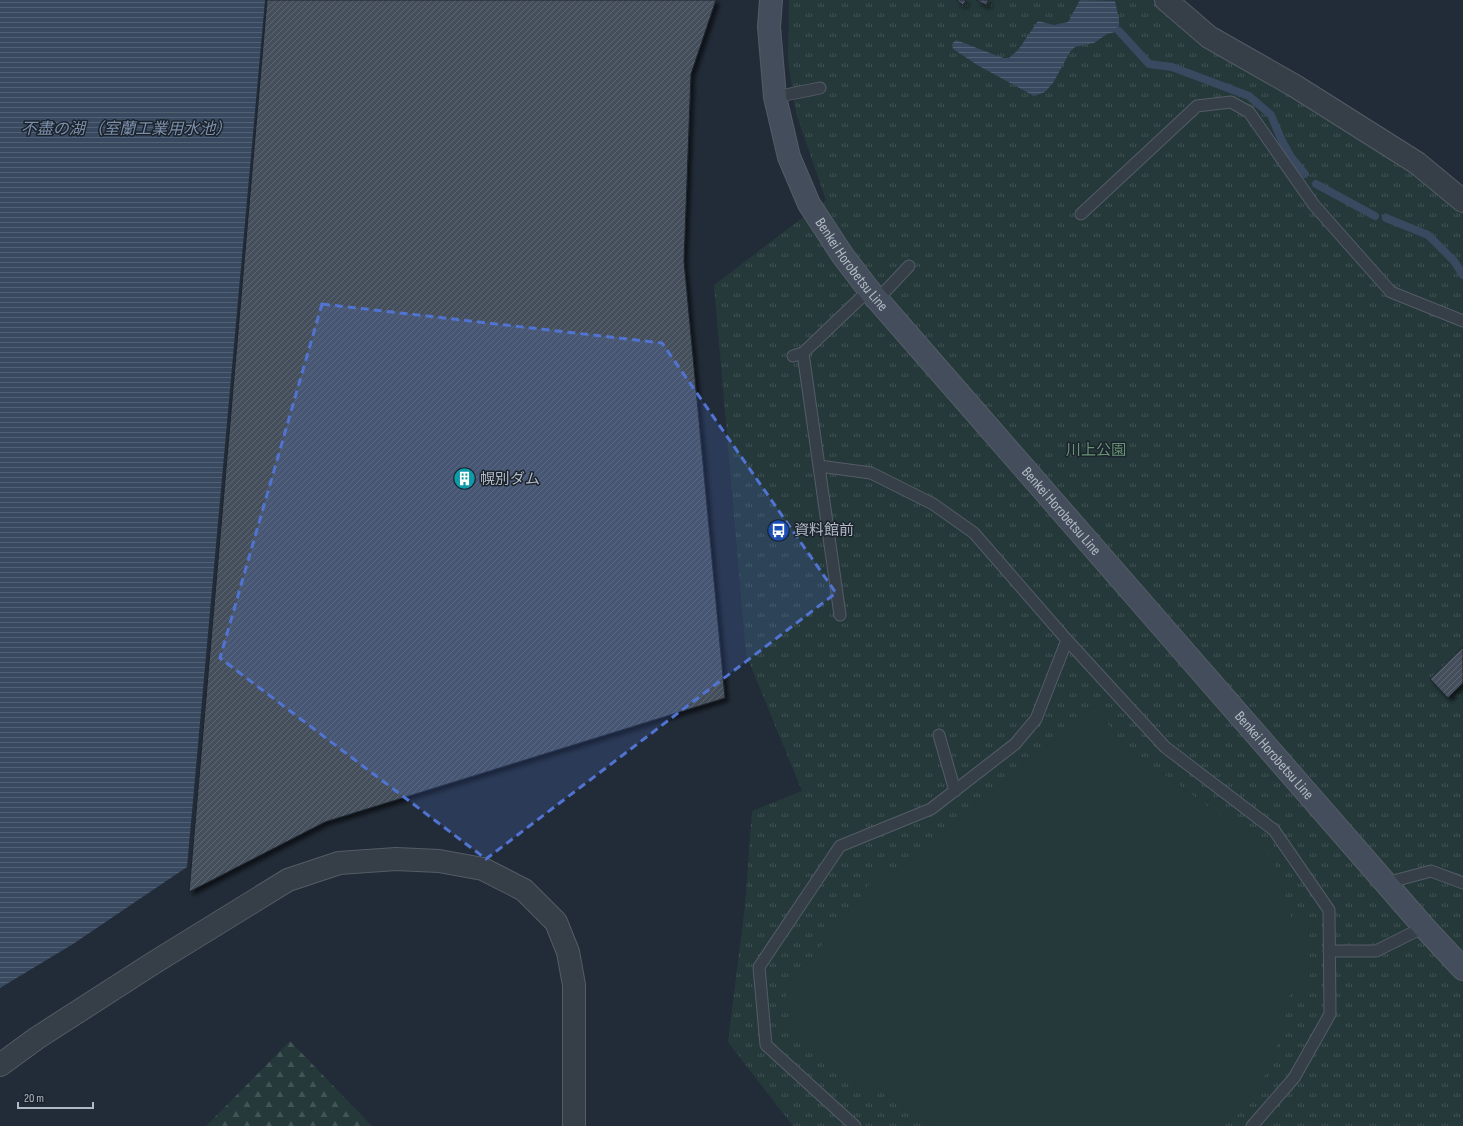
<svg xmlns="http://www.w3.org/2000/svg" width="1463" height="1126" viewBox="0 0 1463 1126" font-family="'Sofia Sans Condensed','Noto Sans JP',sans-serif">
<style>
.grass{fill:url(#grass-tufts)}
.forest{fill:url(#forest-firs)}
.pitch{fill:#25393a}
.water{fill:url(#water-rules)}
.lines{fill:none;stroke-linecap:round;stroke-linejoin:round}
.stream{stroke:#394960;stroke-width:8}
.building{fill:url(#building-hatch);stroke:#1d252f;filter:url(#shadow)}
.service-casing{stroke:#545c66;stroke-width:13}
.minor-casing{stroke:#545c66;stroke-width:24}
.secondary-casing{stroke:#545c66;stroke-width:24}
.service{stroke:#363e48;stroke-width:11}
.minor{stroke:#363e48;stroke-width:22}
.secondary{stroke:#444d5b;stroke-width:22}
.marked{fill:#5173d1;fill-opacity:0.2;stroke:#5173d1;stroke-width:3;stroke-dasharray:8 5;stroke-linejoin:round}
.labels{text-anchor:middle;stroke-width:3;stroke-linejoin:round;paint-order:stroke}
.street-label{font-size:15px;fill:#b1b9c4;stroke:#1b232d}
.park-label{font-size:15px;fill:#699473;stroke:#1b232d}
.poi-label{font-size:15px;fill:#b1b9c4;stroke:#1b232d;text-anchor:start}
.water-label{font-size:16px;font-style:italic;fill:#7b8faa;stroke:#1b232d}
</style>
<defs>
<pattern id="grass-tufts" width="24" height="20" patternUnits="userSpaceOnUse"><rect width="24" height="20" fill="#25393a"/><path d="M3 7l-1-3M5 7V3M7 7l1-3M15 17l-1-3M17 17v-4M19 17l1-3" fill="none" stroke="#425455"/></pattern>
<pattern id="forest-firs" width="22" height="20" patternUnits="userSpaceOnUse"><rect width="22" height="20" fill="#25393a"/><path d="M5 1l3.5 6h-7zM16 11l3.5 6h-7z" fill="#425455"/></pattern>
<pattern id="water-rules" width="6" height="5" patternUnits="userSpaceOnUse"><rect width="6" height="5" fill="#394960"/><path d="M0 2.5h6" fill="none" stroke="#536175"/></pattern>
<pattern id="building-hatch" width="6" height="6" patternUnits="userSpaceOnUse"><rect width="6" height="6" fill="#444f5c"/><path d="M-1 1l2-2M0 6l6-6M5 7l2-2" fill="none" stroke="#5d6672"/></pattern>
<filter id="shadow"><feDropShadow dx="3.5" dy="3.5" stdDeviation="2" flood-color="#0009"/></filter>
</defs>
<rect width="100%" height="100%" fill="#222c38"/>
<path class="grass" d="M789,0H1156L1416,172L1463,210V1126H793L728,1042L745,905L752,811L802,791L746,654L714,285L826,200L796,113L788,61Z"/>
<path class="forest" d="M290,1041L372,1126H206Z"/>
<path class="pitch" d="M1094,706L1124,745L1249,836L1273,860L1292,919L1308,918L1310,989L1290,994L1281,1035L1266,1074L1224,1126H936L903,1107L876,1085L868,1093L805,1036L792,1037L790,1004L786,1001L788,983L813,956L881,869L892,876Z"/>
<path class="water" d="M0,0H265L187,867L73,944L0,988Z
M1080,0L1115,1L1119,19V31L1107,34L1094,43L1075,47L1070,52L1053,83L1045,92L1034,96L979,66L953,49L952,44L956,40L1003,58H1009L1018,50L1038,21L1054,25L1068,22Z"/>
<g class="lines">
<path class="stream" d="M1119,31L1149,64L1172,67L1249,96L1271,115L1282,141L1291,157L1305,174
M1316,184L1375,216
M1386,218L1428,235L1454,261L1463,275"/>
</g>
<path class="building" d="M267,0H716L691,74L684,261L725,698L325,822L189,892Z
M956,0H966L963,5Z
M976,0H989L986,5Z
M1463,647V683L1448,698L1430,679Z"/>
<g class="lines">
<defs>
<path id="service" d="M775,97L820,88
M1081,214L1197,106L1231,102L1249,112L1314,205L1391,292L1463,321
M878,299L909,266
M803,353L840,615
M793,356L803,353L869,290
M819,466L871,473L933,504L974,533L1067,640L1165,747L1274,830L1329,910L1330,1014L1294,1078L1252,1126
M939,735L955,791
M1386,883L1431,871L1463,883
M1329,951H1376L1424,927
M855,1126L766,1045L759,967L840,846L931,809L1015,744L1036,719L1067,640"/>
<path id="minor" d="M1166,0L1209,37L1295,86L1417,163L1463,201
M0,1065L37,1038L155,962L288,880L339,863L396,859L439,861L483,869L524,890L556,922L568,952L574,985V1126"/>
<g id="secondary">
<path id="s1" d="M771,0L769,27L775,97L789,157L809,204L843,256L869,290L1424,927L1463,969"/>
</g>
</defs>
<use href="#service" class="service-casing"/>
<use href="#minor" class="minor-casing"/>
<use href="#secondary" class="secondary-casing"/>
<use href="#service" class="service"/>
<use href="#minor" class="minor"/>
<use href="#secondary" class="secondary"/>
</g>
<path class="marked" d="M322,304L662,343L836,593L486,859L220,658Z"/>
<defs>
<symbol id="building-disc" viewBox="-11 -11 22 22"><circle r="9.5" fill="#0f9aa8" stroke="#1b232d"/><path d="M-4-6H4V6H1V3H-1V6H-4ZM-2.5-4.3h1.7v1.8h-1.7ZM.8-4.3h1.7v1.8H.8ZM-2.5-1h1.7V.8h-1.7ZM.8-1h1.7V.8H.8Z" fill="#fff"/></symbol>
<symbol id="bus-disc" viewBox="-11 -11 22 22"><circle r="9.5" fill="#1a4fb4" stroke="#1b232d"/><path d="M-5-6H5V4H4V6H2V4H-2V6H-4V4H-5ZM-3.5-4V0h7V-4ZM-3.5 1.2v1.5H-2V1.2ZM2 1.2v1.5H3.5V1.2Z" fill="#fff"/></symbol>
</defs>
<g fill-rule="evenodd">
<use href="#building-disc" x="452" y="466" width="25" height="25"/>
<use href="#bus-disc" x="766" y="518" width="25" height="25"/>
</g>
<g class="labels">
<g class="street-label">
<text dy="5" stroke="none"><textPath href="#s1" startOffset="284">Benkei Horobetsu Line</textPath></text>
<text dy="5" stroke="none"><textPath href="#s1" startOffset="608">Benkei Horobetsu Line</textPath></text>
<text dy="5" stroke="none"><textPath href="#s1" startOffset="932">Benkei Horobetsu Line</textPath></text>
</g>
<g class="park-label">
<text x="1096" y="455">川上公園</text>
</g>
<g class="poi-label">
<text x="480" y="484">幌別ダム</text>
<text x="794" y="535">資料館前</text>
</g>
<g class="water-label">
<text x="126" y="134">不盡の湖 （室蘭工業用水池）</text>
</g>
</g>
<path d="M18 1102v6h75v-6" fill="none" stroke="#b1b9c4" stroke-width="2"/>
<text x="24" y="1102" font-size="12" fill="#b1b9c4" stroke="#1b232d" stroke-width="3" paint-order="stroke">20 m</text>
</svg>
